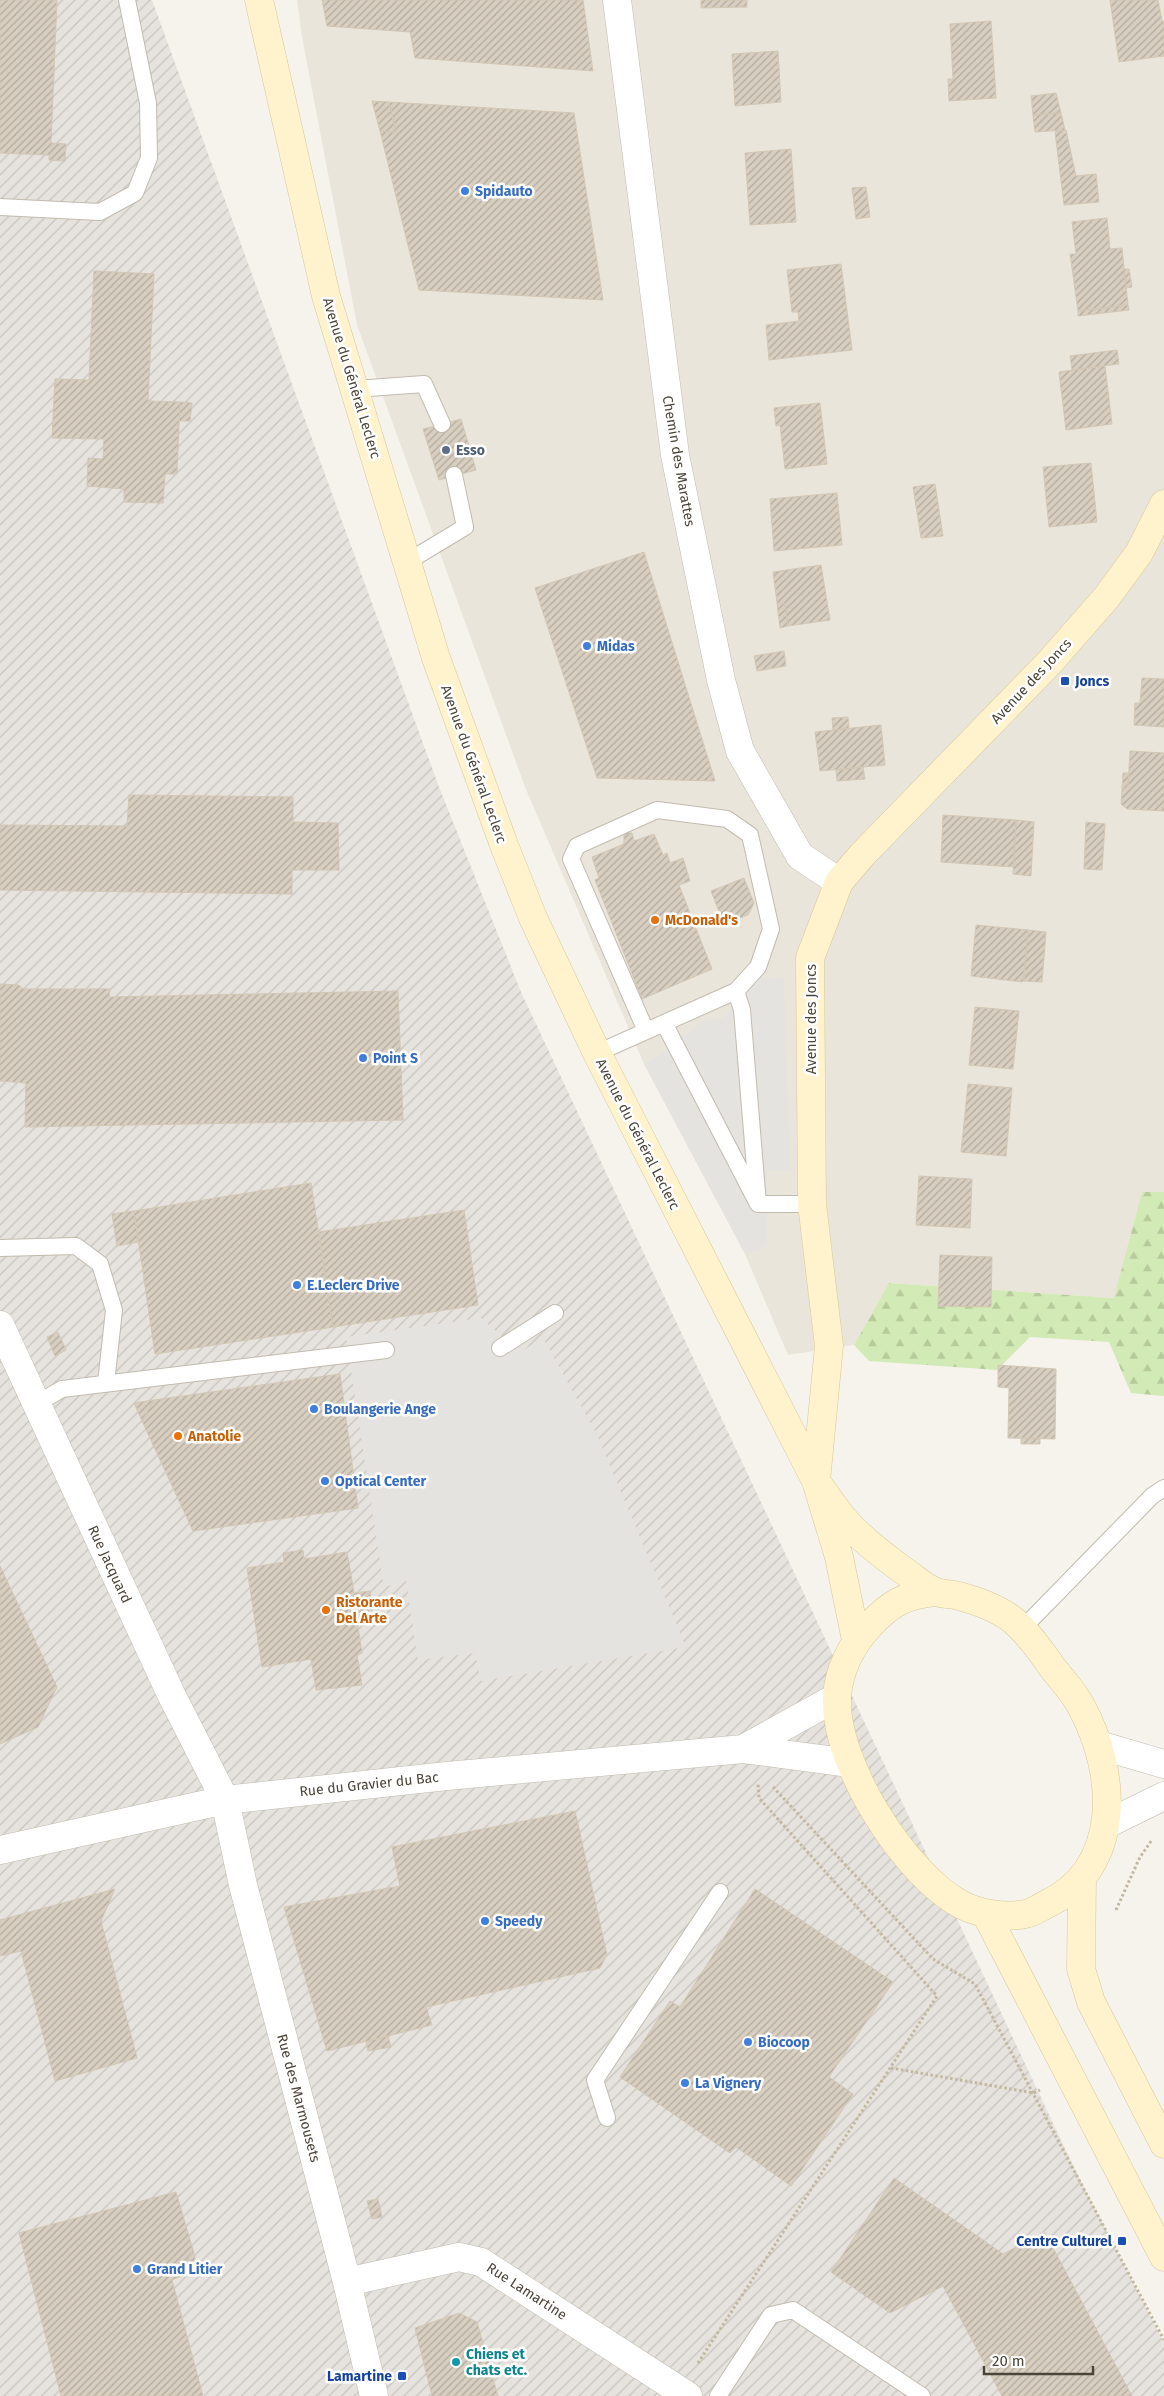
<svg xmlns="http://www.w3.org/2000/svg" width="1164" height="2396" viewBox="0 0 1164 2396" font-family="'Fira Sans',sans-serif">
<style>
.residential{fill:#eae5da}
.industrial{fill:url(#industrial-furrows)}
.forest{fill:url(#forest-firs)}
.parking{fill:#e5e3e0}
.building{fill:url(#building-hatch);stroke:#d3c7b4}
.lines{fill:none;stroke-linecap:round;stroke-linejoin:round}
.lane-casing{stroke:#c2bbae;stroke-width:18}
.street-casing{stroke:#c2bbae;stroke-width:29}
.secondary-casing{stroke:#d6c79b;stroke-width:29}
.path{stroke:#c4b79f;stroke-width:3;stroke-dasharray:2.5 2.5;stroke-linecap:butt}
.lane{stroke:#fff;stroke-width:16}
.street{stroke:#fff;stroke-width:28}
.secondary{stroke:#fff3cd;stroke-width:28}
.shop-dot{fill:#3f7fe0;stroke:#fff;stroke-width:2}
.service-dot{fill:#5c6f8a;stroke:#fff;stroke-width:2}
.transit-dot{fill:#1a4fb4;stroke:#fff;stroke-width:2}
.food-dot{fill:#e8710a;stroke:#fff;stroke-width:2}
.culture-dot{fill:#0f9aa8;stroke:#fff;stroke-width:2}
.labels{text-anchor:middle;stroke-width:5;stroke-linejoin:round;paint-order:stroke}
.shop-label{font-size:14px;font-weight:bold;fill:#366cbe;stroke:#fff;text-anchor:start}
.street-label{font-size:14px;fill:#4b4439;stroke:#fff}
.service-label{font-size:14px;font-weight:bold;fill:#4e5e75;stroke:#fff;text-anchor:start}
.transit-label{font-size:14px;font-weight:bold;fill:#164399;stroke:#fff;text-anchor:end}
.food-label{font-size:14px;font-weight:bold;fill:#c56008;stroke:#fff;text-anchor:start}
.culture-label{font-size:14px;font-weight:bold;fill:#0d838f;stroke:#fff;text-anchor:start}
</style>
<defs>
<pattern id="industrial-furrows" width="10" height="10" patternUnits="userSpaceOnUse" patternTransform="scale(1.25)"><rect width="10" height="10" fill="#e6e2dd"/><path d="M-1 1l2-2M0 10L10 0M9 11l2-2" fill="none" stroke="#c7c3be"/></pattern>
<pattern id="forest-firs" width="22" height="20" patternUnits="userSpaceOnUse" patternTransform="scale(1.25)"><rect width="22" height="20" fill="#d2eab5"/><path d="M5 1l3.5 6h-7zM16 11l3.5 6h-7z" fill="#b6ca9c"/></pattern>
<pattern id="building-hatch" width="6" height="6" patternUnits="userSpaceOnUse" patternTransform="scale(1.25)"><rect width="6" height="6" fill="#d8cfc1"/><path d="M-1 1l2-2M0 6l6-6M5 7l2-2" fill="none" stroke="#b1aa9e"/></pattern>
</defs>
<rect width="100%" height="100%" fill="#f6f3ec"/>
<path class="residential" d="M297,0H1164V1192H1142L1115,1298L889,1283L854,1345L788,1355L745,1254L644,1064L525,787L357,325L302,37Z"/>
<path class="industrial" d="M0,0H152L439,787L521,992L1076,2172L1164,2343V2396H0Z"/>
<path class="forest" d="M1142,1192H1164V1396L1131,1393L1109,1342L1030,1337L997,1370L869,1361L854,1345L889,1283L1114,1298Z"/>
<path class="parking" d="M784,977L790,1170L767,1171V1246L745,1254L644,1064L664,1053L703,1020L724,1018L758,978Z
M481,1318L520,1352L543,1338L597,1435L686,1647L481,1681L475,1653L418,1660L406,1581L384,1587L346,1337Z"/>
<path class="building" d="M0,0H57L51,143L66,144L65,161L49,160V155L0,153Z
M322,0H583L593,71L415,58L410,32L327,26Z
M701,0H747V7L701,8Z
M1110,0H1158L1162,21H1164V56L1119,62Z
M991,21L996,98L949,101L948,79H953L950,24Z
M778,51L781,102L735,106L732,54Z
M1056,93L1061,113L1033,115L1031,96Z
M372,101L389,102L396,132L380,131Z
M389,102L574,113L603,300L419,290L380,131L396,132Z
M1061,113L1065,130L1035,132L1033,115Z
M1066,130L1076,176L1096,174L1099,202L1064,205L1055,132Z
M791,149L796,222L750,225L745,153Z
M866,187L870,217L856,219L852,188Z
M1107,218L1110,249L1122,248L1128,305L1078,311L1070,254H1076L1072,222Z
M841,264L852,350L769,360L766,325L799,321L798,312H792L787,270Z
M1124,269H1129L1132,287L1126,288Z
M94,271L154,274L148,401L180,402L177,474H165L163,503L124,502V489L87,486L88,458L103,459L104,439L52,438L55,379L89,380Z
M1128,305L1129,310L1078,316V311Z
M1117,350L1119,364L1072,370L1070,356Z
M1105,366L1112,424L1066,430L1059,372Z
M180,402L192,403L190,421H179Z
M820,403L827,464L785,469L780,425L776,426L774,408Z
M461,419L476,470L439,480L423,429Z
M1091,463L1097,522L1049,527L1043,467Z
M935,484L943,536L921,538L913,487Z
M837,493L842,545L774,551L770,499Z
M644,552L715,781L597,778L535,588Z
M821,565L830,620L788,626L785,604L777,603L773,572Z
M777,603L785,604L788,626L780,628Z
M784,651L786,666L757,671L754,656Z
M1142,678L1164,679V727L1134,725L1135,703H1140Z
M848,717L849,728L833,730L832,718Z
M881,725L885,765L820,771L815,732Z
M1130,751L1164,753V811L1127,809L1121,804L1122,790L1128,786Z
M863,767L865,779L837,781L836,770Z
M1123,773H1129L1128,786L1122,790Z
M129,795L293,797V822L338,823L339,870H292V894L0,890V825L127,826Z
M943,815L1016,820L1014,867L941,862Z
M1016,820L1034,822L1031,876L1013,874Z
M1086,822L1105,824L1102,870L1084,869Z
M627,833H632L634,841L654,834L663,855L667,853L670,863L683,858L690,881L679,885L712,969L642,999L595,880L599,878L592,857L624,844V835Z
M744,878L754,903L748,915L724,924L711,891Z
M976,925L1028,930L1023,982L971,976Z
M1028,930L1046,932L1042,982L1024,981Z
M0,984L19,985L23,989H110L109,997L398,991L403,1120L25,1127L26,1083L0,1081Z
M975,1007L1019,1011L1013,1069L969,1065Z
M968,1084L1012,1088L1006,1156L961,1152Z
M919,1176L972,1179L970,1228L916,1225Z
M311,1183L333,1327L155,1354L134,1211Z
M464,1210L478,1305L333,1327L319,1232Z
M134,1211L138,1242L117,1246L112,1214Z
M940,1255L992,1257L991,1307L938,1306Z
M58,1332L66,1350L55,1356L47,1337Z
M998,1365L1056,1369L1055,1439L1008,1438L1009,1388L998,1387Z
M340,1374L358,1508L193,1531L142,1421L154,1400Z
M154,1400L142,1421L134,1403Z
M1021,1438L1040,1439V1444H1021Z
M303,1550L304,1559L347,1552L354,1593L370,1591L373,1610L356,1613L362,1653L357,1655L362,1685L316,1690L311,1659L262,1667L247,1568L284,1562L283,1553Z
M0,1566L57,1687L38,1727L0,1744Z
M575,1811L607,1955L600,1968L426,2007L432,2025L327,2051L284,1907L400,1886L392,1847Z
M115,1889L101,1921L137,2058L55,2081L21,1951L0,1956V1920Z
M755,1889L893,1982L829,2077L853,2094L791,2186L736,2147L730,2153L620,2077L670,2001L680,2007Z
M388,2036L391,2047L368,2051L366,2042Z
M894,2178L1003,2254L1045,2233L1132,2396H1002L943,2286L890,2313L831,2272Z
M176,2192L193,2250L179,2277L172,2280L203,2396H61L19,2233Z
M378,2199L382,2217L372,2219L367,2201Z
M193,2250L198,2273L179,2277Z
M459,2313L477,2322L498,2396H432L415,2328Z"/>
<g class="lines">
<defs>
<path id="lane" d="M0,207L100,212L135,193L149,158L148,103L127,0
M355,389L424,384L442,424
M407,562L465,527L454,475
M664,1023L758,1204L742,1010L736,991
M597,1053L736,991L758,967L771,929L750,835L727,819L657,810L577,846L571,859L646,1031
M758,1204H812
M0,1248L76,1246L100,1264L114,1310L106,1383
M500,1348L555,1313
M36,1404L62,1389L386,1350
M1022,1629L1152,1496L1164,1488
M607,2118L595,2080L720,1892
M718,2396L771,2315L793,2310L922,2396"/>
<path id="street" d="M617,0L675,455L721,680L740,751L800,856L839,882
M0,1325L171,1694L225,1800L243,1885L347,2282L374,2396
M1099,1745L1164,1764
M743,1749L837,1697
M1107,1824L1164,1796
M0,1850L225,1800L447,1776L743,1749L850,1763
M347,2282L459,2257L481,2262L688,2396"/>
<path id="secondary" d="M259,0L326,296L436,658L504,845L533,918L597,1053L816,1481C827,1496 838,1514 852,1528C870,1546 890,1561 911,1576C918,1581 926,1588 934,1591C940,1594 948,1594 955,1595C975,1600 998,1608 1014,1621C1029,1634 1041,1651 1052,1667C1062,1680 1074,1692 1081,1706C1117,1772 1124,1868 1045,1905C1039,1908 1032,1913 1025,1914C1006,1918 980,1914 962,1905C905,1875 834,1763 837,1698C838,1671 852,1644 870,1625C890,1604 904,1595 935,1592
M856,1640L839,1557L816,1481L829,1346L812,1204L810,958L839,882L862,855L1049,663L1106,598L1139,553L1164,504
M1082,1878L1081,1969L1091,2002L1164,2144
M986,1914L1164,2257"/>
</defs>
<use href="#lane" class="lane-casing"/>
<use href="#street" class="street-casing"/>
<use href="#secondary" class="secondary-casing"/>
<path class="path" d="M773,1787L933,1959L975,1984L1164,2340
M1116,1910L1140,1857L1152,1840
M891,2068L1034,2093L1040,2090
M698,2363L937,1996L759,1798L758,1784"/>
<use href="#lane" class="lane"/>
<use href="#street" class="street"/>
<use href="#secondary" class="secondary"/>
</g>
<g class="shop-dot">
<circle cx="465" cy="191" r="5"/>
<circle cx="587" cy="646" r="5"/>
<circle cx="363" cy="1058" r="5"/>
<circle cx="297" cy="1285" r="5"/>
<circle cx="314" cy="1409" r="5"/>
<circle cx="325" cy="1481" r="5"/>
<circle cx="485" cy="1921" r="5"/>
<circle cx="748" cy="2042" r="5"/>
<circle cx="685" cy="2083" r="5"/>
<circle cx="137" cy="2269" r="5"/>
</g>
<circle class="service-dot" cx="446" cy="450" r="5"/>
<g class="transit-dot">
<rect x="1060" y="676" width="10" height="10" rx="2.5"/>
<rect x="1117" y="2236" width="10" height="10" rx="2.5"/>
<rect x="397" y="2371" width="10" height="10" rx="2.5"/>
</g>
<g class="food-dot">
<circle cx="655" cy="920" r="5"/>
<circle cx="178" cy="1436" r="5"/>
<circle cx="326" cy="1610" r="5"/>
</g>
<circle class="culture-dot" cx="456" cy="2362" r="5"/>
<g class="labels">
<g class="shop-label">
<text x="475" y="196">Spidauto</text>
<text x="597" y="651">Midas</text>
<text x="373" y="1063">Point S</text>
<text x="307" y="1290">E.Leclerc Drive</text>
<text x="324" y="1414">Boulangerie Ange</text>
<text x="335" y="1486">Optical Center</text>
<text x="495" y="1926">Speedy</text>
<text x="758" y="2047">Biocoop</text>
<text x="695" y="2088">La Vignery</text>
<text x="147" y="2274">Grand Litier</text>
</g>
<g class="street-label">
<text transform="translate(352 378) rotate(73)" y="5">Avenue du Général Leclerc</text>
<text transform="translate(679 461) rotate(80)" y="5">Chemin des Marattes</text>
<text transform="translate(1031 681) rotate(-47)" y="5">Avenue des Joncs</text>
<text transform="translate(474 764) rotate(70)" y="5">Avenue du Général Leclerc</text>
<text transform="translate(811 1019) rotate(-90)" y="5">Avenue des Joncs</text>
<text transform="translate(638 1134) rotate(63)" y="5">Avenue du Général Leclerc</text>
<text transform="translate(110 1564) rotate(65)" y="5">Rue Jacquard</text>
<text transform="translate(369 1784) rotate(-6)" y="5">Rue du Gravier du Bac</text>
<text transform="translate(299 2098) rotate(75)" y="5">Rue des Marmousets</text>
<text transform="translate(527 2291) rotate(33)" y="5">Rue Lamartine</text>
</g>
<g class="service-label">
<text x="456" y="455">Esso</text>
</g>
<g class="transit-label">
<text x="1075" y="686" text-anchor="start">Joncs</text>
<text x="1112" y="2246">Centre Culturel</text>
<text x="392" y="2381">Lamartine</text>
</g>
<g class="food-label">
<text x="665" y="925">McDonald's</text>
<text x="188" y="1441">Anatolie</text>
<text x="336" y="1607">Ristorante<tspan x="336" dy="16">Del Arte</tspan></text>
</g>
<g class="culture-label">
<text x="466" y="2359">Chiens et<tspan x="466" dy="16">chats etc.</tspan></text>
</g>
</g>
<path d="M984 2366v8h109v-8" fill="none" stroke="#4b4439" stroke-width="2.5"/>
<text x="992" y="2366" font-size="15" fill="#4b4439" stroke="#ffffff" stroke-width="4" paint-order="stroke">20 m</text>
</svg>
